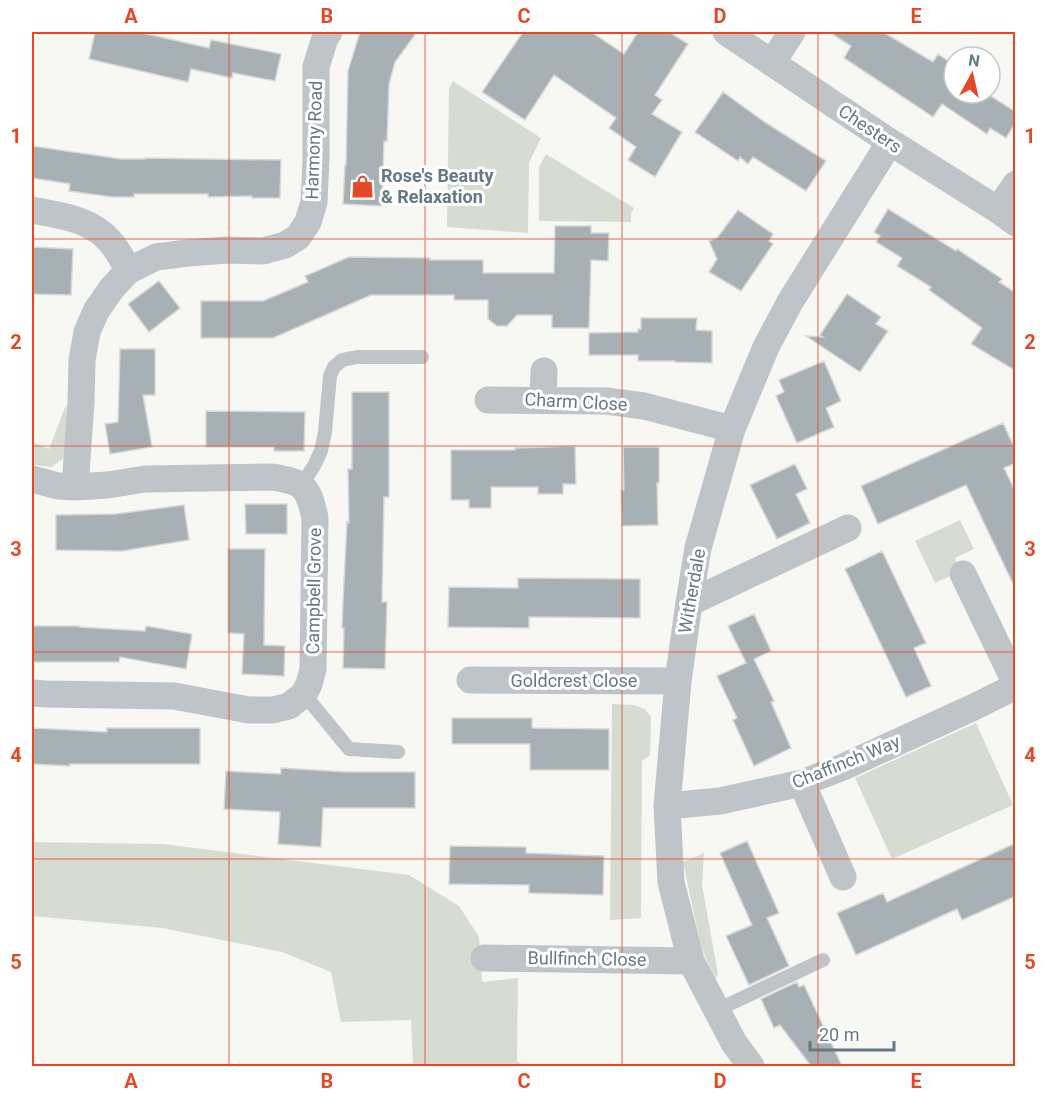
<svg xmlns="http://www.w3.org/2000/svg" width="1047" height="1098" viewBox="0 0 1047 1098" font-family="Roboto,sans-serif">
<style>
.green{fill:#d7dcd3}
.building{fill:#a6b0b5;stroke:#d8d8d6;stroke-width:1.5}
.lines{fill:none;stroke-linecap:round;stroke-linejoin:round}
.service{stroke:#bfc4c8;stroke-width:14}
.minor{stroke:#bfc4c8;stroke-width:27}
.grid{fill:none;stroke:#e54826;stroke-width:1.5;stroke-opacity:0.55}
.labels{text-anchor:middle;stroke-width:6;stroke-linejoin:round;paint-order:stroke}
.street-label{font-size:18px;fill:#657985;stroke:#fff}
.poi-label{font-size:18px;font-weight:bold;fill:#657985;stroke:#fff;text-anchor:start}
.neatline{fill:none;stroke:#e54826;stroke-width:2}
.grid-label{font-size:20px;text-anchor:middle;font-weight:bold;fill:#e54826}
</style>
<rect width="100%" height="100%" fill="#f7f7f4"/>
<path class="green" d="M453,81L541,138L529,163L528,233L447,227L449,88Z
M546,154L634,208L631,214V222L539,221V167Z
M66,405L69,441L66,456L52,467L32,465V442L49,449Z
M960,520L974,549L955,558L961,571L935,583L915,541Z
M612,704L634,705L645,709L651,717L650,755L642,761L641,918L610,920Z
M976,723L1013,805L892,859L855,778Z
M32,842L163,844L409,875L459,906L479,937L482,982L518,978L517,1061L524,1066H413L411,1020L341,1022L331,972L282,952L162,928L32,916Z
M704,853L702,885L718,974L715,979L701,947L683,862Z"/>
<path class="building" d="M95,32H138L209,48L211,40L281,54L275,81L233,73L232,78L191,69L188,82L89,59Z
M360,32H417L395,62L389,84L387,141H384L382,206L343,204L345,165H346L348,71Z
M523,32H591L624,54L638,32H669L688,44L655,95L662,100L652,114L682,132L655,177L628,160L636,147L609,128L616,118L554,75L525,120L482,92Z
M829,32H883L933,62L938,54L954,65V93H986L1016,112V122L1006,138L990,128L987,134L942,104L933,117L844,58L851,46Z
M723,92L766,123L826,161L806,191L753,157L748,164L740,157L738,161L695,132Z
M32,146L121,159H145V158L281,160L280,198H252V196L208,197V194H134V197H112L69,191L70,184L32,178Z
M888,209L956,251L957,249L1002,279L999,282L1016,293V371L971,344L982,328L929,290L931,287L897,266L902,258L876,242L880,236L874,232Z
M738,210L773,234L769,241L773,244L741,291L709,272L717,259L709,241L717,238Z
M555,226H591V233H609L608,261L591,260L589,328H552V315H517L507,326H497L488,319V300H454V295H371L273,338H201V301H263L308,282L305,276L349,257L430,258V260H483V273H554Z
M33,247L73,249L71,295L32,294Z
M159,281L180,308L149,332L128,304Z
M847,294L881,317L876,324L888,331L860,372L806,336L823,337L820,335Z
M641,318H697L696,330L712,331V363L675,362V361H638V355H589V333L638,332V329H641Z
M120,349H155V395H143L152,447L110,454L105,424L118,422Z
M824,361L841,401L826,408L834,427L797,443L776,396L784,392L779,380Z
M352,392H389V497H384L382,602H387L385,669L343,668L344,628H342L343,601L347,522L349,523L348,469H352Z
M206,411L305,412L304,451H274V447H206Z
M1003,423L1016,451V463L1004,468L1016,493V590L966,485L878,524L861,486Z
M575,446L576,484H563V494H538V487H491V508H469V500H451V450H515V448Z
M623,447H659V483H657L658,525L622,526L621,490H624Z
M795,464L807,489L796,494L810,523L777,539L750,485Z
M245,504H287V534H246Z
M184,505L189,540L122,551L56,550V515L116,514Z
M228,549H265L264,645L285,646L284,676L242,674L244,634L228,633Z
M882,551L926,643L914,648L931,686L906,697L845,569Z
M518,578L640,579V618L529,617V628L448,627L449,587L518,588Z
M754,614L771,651L754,659L774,701L771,702L791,748L754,766L733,720L737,718L717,676L746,663L728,626Z
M33,626H79V627L145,631L146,626L192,634L186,669L120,657L119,662H33Z
M452,718H532V728L609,729V770H530V744H452Z
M32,728L107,732V728H200V764H70V766L32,764Z
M281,768L347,772H415V808H323L321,847L278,844L280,812L224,809L226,771L281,774Z
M747,841L779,913L767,918L789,966L749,985L726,936L752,925L720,853Z
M1016,843V896L962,920L957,909L856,955L837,913L883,893L887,902Z
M450,846L526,847V853L604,856L603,895L529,893V885L449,884Z
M797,982L799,987L804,985L842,1066H811L780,1025L774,1028L761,999Z"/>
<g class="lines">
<path class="service" d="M301,485L314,466L321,451L325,432L330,376L334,367L342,360L357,357H422
M304,694L349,749L398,752
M717,1010L823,960"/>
<path class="minor" d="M726,32L890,142L998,210L1016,223
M772,63L792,32
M32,210C51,214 77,217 94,228C110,237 121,255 128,271
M998,210L1016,184
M543,399L544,371
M488,400L606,401L644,406L732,429
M32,479L58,486L75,487L108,485L145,479L272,477C304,482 308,486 315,518L313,669L309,684L304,694L289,706L273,710H249L174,696L46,694L32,693
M75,487L81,402L82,360L87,332L96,311L112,288L128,271L156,257L188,253L227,250L263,251L285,245L298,237L308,222L314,202L316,159V67L325,38L329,32
M963,574L1016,684
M689,603L848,528
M470,680L678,681
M802,783L843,877
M667,806L720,801L802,783L843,767L974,707L1016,686
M484,958L691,961
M751,1066L734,1043L691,961L671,882L667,806L678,681L689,603L698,548L732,429L766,347L790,302L890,142"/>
</g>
<path class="grid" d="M229,32V1066M425,32V1066M622,32V1066M818,32V1066M32,239H1016M32,446H1016M32,652H1016M32,859H1016"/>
<defs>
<symbol id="shop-bare" viewBox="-9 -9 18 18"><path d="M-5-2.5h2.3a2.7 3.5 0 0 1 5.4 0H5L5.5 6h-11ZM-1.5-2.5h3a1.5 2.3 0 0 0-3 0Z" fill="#e54826" stroke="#fff" stroke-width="2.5" paint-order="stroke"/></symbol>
</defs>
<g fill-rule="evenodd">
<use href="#shop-bare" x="346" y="170" width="33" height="33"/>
</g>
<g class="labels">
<g class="street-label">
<text transform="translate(870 129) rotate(34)" y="6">Chesters</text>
<text transform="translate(314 140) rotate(-88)" y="6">Harmony Road</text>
<text transform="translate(576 402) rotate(3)" y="6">Charm Close</text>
<text transform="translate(314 591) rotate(-89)" y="6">Campbell Grove</text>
<text transform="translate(692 591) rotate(-80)" y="6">Witherdale</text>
<text x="574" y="687">Goldcrest Close</text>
<text transform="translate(846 762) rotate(-22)" y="6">Chaffinch Way</text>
<text transform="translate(587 959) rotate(1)" y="6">Bullfinch Close</text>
</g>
<g class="poi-label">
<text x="381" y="182">Rose's Beauty<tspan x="381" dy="21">&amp; Relaxation</tspan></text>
</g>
</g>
<rect width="1047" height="1098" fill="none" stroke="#ffffff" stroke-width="66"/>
<g transform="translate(972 75) rotate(8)"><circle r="28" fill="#ffffff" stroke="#c1c9ce" stroke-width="1.5"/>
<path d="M0-4.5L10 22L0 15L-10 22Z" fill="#e54826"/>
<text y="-9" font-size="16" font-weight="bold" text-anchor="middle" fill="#657985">N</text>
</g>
<path d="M810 1041v9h84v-9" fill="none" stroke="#657985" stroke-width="3"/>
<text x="819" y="1041" font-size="18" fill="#657985" stroke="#ffffff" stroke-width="4.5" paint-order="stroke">20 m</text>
<rect x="33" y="33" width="981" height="1032" class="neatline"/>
<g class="grid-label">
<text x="131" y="23">A</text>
<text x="327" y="23">B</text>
<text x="524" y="23">C</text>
<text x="720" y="23">D</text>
<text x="916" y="23">E</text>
<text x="16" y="143">1</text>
<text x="1030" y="143">1</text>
<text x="16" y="349">2</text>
<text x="1030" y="349">2</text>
<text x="16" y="556">3</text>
<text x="1030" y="556">3</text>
<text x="16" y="762">4</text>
<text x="1030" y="762">4</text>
<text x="16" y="969">5</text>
<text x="1030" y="969">5</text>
<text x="131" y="1088">A</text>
<text x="327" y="1088">B</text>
<text x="524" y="1088">C</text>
<text x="720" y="1088">D</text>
<text x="916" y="1088">E</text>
</g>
</svg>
